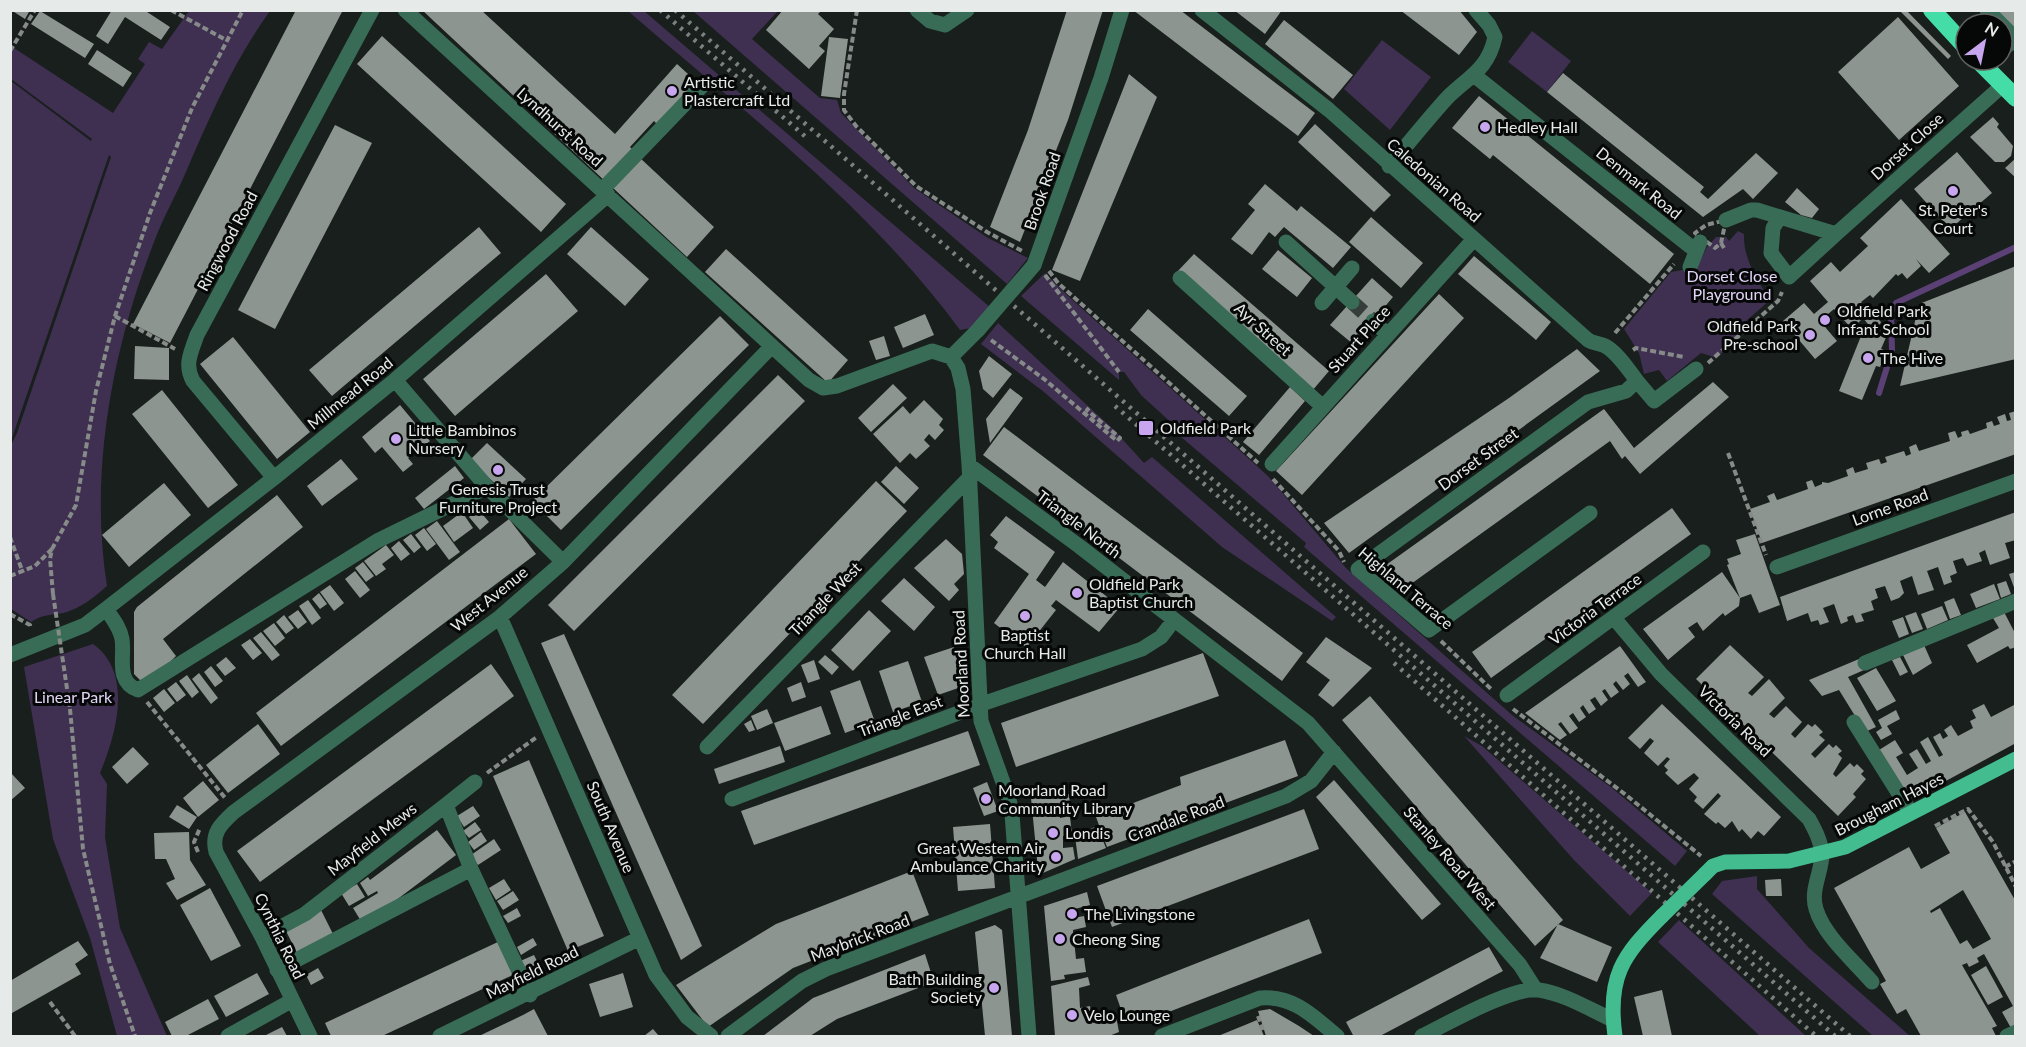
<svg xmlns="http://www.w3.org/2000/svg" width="2026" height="1047" viewBox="0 0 2026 1047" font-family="Lato,sans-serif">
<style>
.green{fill:#3f2f51}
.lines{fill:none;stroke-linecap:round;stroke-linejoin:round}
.stream{stroke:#5a4075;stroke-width:6}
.building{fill:#8d9591;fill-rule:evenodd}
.minor-tunnel{stroke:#373d3b;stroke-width:15;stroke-dasharray:15 8;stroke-linecap:butt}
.path{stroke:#868b89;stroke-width:4;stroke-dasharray:6 3;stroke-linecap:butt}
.minor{stroke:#386c56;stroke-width:15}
.major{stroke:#43bd90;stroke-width:15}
.highway{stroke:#45dda7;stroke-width:18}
.rail{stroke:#7b817e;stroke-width:4.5;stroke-dasharray:3 6;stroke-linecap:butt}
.path-bridge{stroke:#868b89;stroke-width:4;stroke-dasharray:6 3;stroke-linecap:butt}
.minor-bridge{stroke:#386c56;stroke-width:15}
.major-bridge{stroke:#43bd90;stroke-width:15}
.poi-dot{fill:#c8a6ef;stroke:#060807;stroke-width:2}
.labels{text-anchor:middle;stroke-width:6;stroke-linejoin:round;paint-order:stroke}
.poi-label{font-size:16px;fill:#e6eae8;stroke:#060807;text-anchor:start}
.street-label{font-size:16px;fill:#e6eae8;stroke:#060807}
.park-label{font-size:16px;fill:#e3d4f6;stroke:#060807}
</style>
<rect width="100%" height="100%" fill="#181f1c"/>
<path class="green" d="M189,11H270C234,61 210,116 186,172C176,195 163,218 154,242C112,350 89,472 107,586C96,596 82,607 67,612C52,616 45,613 31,622L11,609V445L17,433L111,157L109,155L11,441V81L91,141L92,139L11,79V46L113,113L145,64L138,59L149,42L162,49Z
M628,11H644L991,308L971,328L960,330C869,206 743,111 628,11Z
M693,11H778L752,39L820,98L837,100L841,113L914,188L988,238L1028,258L1007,284Z
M1532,31L1571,61L1547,92L1508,62Z
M1382,40L1431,77L1390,130L1344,89Z
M1738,231L1744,234C1743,258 1757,280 1770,300L1736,330L1737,336L1717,358L1701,353L1667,381L1659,370L1644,374L1639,353L1624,329L1671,272L1688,269L1695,271L1707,247L1716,237H1726L1729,241Z
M1045,273L1068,296L1268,476L1346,568L1512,715L1612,788L1687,851L1675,866L1304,547L1306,543L1174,431L1176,427L1141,395L1124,372H1119V380L1021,296Z
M998,323L1114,430L1144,463L1152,457L1336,617L1332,621L1222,547L1044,392L981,344Z
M93,644C134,673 116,735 100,773L107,784L105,837L120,928L167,1036H117L90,938L53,839L24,667Z
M1464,736L1482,746L1652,893L1630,916L1574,860Z
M1757,876V889L1809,948L1910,1036H1873L1712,894L1722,881Z
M1679,920L1806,1036H1760L1658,942Z"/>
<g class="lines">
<path class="stream" d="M1879,393L1892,351L1891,312L1896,303L2016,247"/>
</g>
<path class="building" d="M11,10H30L25,19Z
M112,10H144L170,27L161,40L125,17L108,44L96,36Z
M296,10H343L170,343L133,324Z
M422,10H481L615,134L677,64L698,83L659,126L654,121L630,147L634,151L606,182Z
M783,10H822L818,14L834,29L819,46L825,51L809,69L766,30Z
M1067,10H1103L1068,120L1020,242L990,227L1028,130Z
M1133,10H1180L1315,113L1298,136Z
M1234,10H1282L1265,34Z
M1400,10H1459L1477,32L1459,55Z
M1899,10H1906L1951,56L1948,59Z
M1997,10H2016V30Z
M40,11L94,44L85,58L31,24Z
M1898,17L1959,86L1899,140L1838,72Z
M1284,20L1353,75L1333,99L1265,44Z
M382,36L566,204L541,232L357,64Z
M829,37L848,39L840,98L821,96Z
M97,50L132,73L123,87L88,64Z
M1563,73L1704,187L1700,192L1708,199L1756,153L1778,173L1753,199L1743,189L1703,217L1547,92Z
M1129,74L1157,97L1080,281L1052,270Z
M1479,96L1674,254L1650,284L1493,155L1490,159L1452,128Z
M1993,117L1999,124L1997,127L2013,146L2011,156L2004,162H1995L1970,137Z
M1315,124L1391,195L1374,212L1298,142Z
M335,125L372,143L275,329L238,310Z
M1957,152L1992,193L1950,229L1914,189Z
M639,157L714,227L687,257L612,187Z
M2016,158V178L2005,168Z
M1265,184L1297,211L1301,206L1351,247L1333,268L1284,227L1275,237L1269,232L1252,255L1231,239L1255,210L1248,204Z
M1797,188L1819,209L1812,218L1801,215L1785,202Z
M1901,199L1950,254L1929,273L1916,259L1921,266L1907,279L1902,273L1898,276L1896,274L1873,298L1870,295L1861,302L1881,322L1877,331L1887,335L1881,349L1887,351L1880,367L1876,366L1862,400L1839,391L1865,326L1872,329L1863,318L1852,329L1834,309L1820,321L1837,341L1815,359L1783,321L1804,303L1814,314L1828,302L1810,281L1831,262L1840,272L1868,246L1860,238Z
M1371,217L1423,263L1401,288L1349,242Z
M479,227L501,253L332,396L309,370Z
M591,227L649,279L625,306L567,254Z
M726,249L848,360L828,383L705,272Z
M1278,250L1312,278L1297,297L1262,269Z
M1194,254L1329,371L1312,391L1176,273Z
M1474,256L1551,322L1536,340L1458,274Z
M2016,266V359L1900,386L1919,304Z
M546,274L578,311L455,416L423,379Z
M1372,278L1393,297L1353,344L1330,325Z
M1439,294L1464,318L1302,495L1276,471Z
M1148,309L1247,396L1229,416L1130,330Z
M925,314L934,335L903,348L894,327Z
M720,316L749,345L561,530L532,501Z
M884,336L890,356L876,360L869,341Z
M233,337L310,432L277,459L200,364Z
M135,346L169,348V380L134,379Z
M1577,349L1600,371L1349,553L1324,523L1509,398Z
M989,356L1012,374L993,398L983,389L979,371Z
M778,375L805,401L574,631L548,605Z
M1713,382L1729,397L1640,474L1625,456L1622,459L1610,441L1404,589L1386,565L1604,409L1634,448Z
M893,384L907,398L871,432L858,418Z
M1290,387L1305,401L1259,455L1243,442Z
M1010,388L1023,398L990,443L986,419Z
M162,390L238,485L208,508L132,414Z
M924,400L943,419L939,425L944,430L935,440L929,434L924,440L930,446L916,459L910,453L900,463L873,434L903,406L910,414Z
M400,405L430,441L408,458L413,464L403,472L382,447L375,453L362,437Z
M2016,411V454L1762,543L1750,509L1770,502L1767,496L1774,493L1777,500L1808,489L1806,482L1812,480L1815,487L1822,484V482L1828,483L1848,476L1846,470L1853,467L1855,473L1868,469L1866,463L1879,459L1881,464L1887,462L1885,457L1904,451L1906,456L1911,454L1909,447L1916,444L1919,451L1950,441L1948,433L1955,431L1958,438L1962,436L1961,432L1968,430L1970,434L1987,428L1986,423L1992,421L1994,426L2000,424L1997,417L2005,414L2007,421L2011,420L2009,413Z
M1004,427L1303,653L1282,681L983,455Z
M487,443L526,479L509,497L470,460Z
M341,459L358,479L322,506L307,486Z
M455,466L464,478L424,509L415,498Z
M896,466L919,488L904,504L881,482Z
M876,481L907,511L703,724L672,695Z
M164,483L191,515L129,567L102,535Z
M277,495L303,527L163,639L176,656L162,670L141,681L134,674V612L137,607Z
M1672,508L1691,534L1491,678L1472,652Z
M478,509L489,522L480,530L469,517Z
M462,512L473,528L454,542L443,526Z
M2016,512V540L2005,543L2010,558L1990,565L1985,550L1979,553L1982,561L1967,566L1963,558L1953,561L1957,573L1950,576L1952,582L1944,585L1938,567L1927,571L1934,590L1918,595L1912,576L1900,581L1904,593L1899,598L1891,601L1885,586L1875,589L1878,598L1871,601L1874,610L1861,614L1864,621L1856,623L1853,615L1847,617L1848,621L1841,624L1834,604L1823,608L1829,622L1820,625L1818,620L1811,622L1808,613L1787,621L1780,597Z
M1006,516L1055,552L1036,580L1045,587L1063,562L1120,607L1099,632L1056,600L1051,606L1056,610L1026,648L994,623L1029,574L994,548L998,542L990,535Z
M509,519L536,554L281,746L256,713Z
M437,521L460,552L449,560L426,529Z
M424,528L436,544L427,551L415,535Z
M411,534L421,547L414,553L403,540Z
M1755,534L1780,605L1759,613L1751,594L1740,598L1739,606L1725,616L1723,613L1703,631L1697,622L1688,628L1695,637L1668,660L1643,629L1722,572L1740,598L1727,565L1729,564L1727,559L1741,554L1736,540Z
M946,539L962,554L964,574L954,584L959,590L949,601L914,568Z
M399,541L410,554L401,561L391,548Z
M386,545L394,555L382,564L386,569L376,576L364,561Z
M363,562L374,576L366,582L355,568Z
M355,571L370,590L360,598L345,579Z
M2016,572V590H2015L2009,574Z
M904,578L935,607L914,631L881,601Z
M2006,581L2011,594L2001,598L1997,584Z
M1994,584L2000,599L1976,608L1970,594Z
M330,585L344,603L334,611L320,592Z
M319,593L327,604L320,609L312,599Z
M1954,598L1961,615L1950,619L1944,602Z
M308,600L321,618L312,625L299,606Z
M1942,606L1948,620L1927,629L1921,614Z
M298,610L307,622L298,629L288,617Z
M869,610L891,631L853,671L831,650Z
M1916,612L1923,629L1912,633L1905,616Z
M2004,612L2016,635V647L2010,649L2008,646L1977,663L1967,645L1999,628L1993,618Z
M284,615L294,628L286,634L276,622Z
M1903,617L1909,634L1899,638L1892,621Z
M274,623L285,638L275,646L263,631Z
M261,632L280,655L272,661L253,638Z
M564,634L702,946L681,960L541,643Z
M1326,637L1372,668L1333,707L1318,695L1330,680L1306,662Z
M250,639L262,653L253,660L241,645Z
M1730,645L1764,677L1748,693L1752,696L1769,679L1785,698L1769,714L1774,718L1786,706L1802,722L1791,734L1795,738L1808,724L1812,727L1815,724L1823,732L1819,735L1825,740L1811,754L1815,758L1829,744L1833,748L1836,745L1842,751L1838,754L1842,758L1833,774L1836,777L1850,763L1854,767L1857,764L1864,771L1861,774L1866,779L1853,794L1856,797L1838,816L1696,679Z
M1924,645L1932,663L1913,675L1903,655Z
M1620,646L1646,682L1638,687L1628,673L1624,676L1630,684L1623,690L1616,681L1613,684L1619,692L1611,698L1605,689L1602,691L1608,700L1601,706L1595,697L1590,700L1596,709L1589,714L1583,705L1580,708L1586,717L1579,722L1573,713L1569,716L1578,728L1570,734L1561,722L1558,724L1567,735L1560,740L1525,713Z
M954,647L967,685L938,695L924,657Z
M1203,653L1219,696L1016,767L1001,723Z
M825,655L839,667L832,675L818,662Z
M226,657L236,668L225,676L216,665Z
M1900,657L1908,672L1900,676L1892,660Z
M1859,659L1864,670L1848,677L1876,727L1865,732L1839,690L1822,696L1809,680Z
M814,660L820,679L808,683L801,665Z
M908,661L922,702L893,712L879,671Z
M491,664L514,696L260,882L237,851Z
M211,666L223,681L215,687L204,672Z
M1876,668L1896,701L1877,711L1857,678Z
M199,673L218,698L211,704L192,679Z
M187,675L199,692L192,698L179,681Z
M860,680L875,722L845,733L830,691Z
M176,682L186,695L177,702L167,689Z
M801,682L806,697L792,702L787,688Z
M164,689L175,703L164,712L153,698Z
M1370,696L1563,920L1535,946L1342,720Z
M1662,704L1781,817L1764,836L1758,831L1751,839L1742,829L1739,832L1732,821L1725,828L1718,822L1716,824L1704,814L1721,796L1718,793L1703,809L1694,801L1697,797L1689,789L1699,778L1694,773L1678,785L1665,773L1668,770L1664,766L1670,759L1667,757L1658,766L1644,753L1654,741L1650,738L1640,749L1628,738Z
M1984,704L1991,717L2016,704V743L1907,802L1879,750L1895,740L1903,753L1896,757L1907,775L1918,768L1909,754L1917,749L1926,764L1931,761L1920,742L1928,737L1939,757L1943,755L1933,737L1940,733L1943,739L1948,736L1944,730L1951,725L1958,736L1973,728L1970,721L1976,718L1972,710Z
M821,706L831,734L785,751L774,723Z
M767,709L773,723L757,730L751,716Z
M1896,710L1900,719L1887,726L1892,734L1881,740L1876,732L1882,728L1878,720Z
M751,720L755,730L749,732L744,724Z
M258,724L280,754L228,793L206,765Z
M968,731L980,765L754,845L741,811Z
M1285,740L1298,776L1107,847L1096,817L1181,785L1180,777Z
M780,746L785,762L719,784L714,769Z
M133,747L149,764L127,784L112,767Z
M529,760L604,936L568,951L493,776Z
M10,772L25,788L10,801Z
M1334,780L1441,904L1422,920L1316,797Z
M203,781L219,800L198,817L183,798Z
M987,782L998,811L984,816L973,788Z
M1069,794L1070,805L1060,806V818L1070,816L1072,836H1063V848L1073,847L1075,859L1043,873L1038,869L1031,798Z
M177,805L197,817L189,829L169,817Z
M473,806L480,816L464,827L457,816Z
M1304,809L1319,849L1112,927L1097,886Z
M1965,812L2016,902V1025L2011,1028L2002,1012L2013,1006L1984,954L1977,958L1979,962L1969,967L1967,963L1962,965L1997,1026L1992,1028L1996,1036H1921L1906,1009L1897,1014L1880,984L1886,981L1834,888L1909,847L1921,869L1950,853L1936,828ZM1963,890L1991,939L1973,949L1967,940L1960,944L1940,908L1931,913L1930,911Z
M475,822L481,830L469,838L463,831Z
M990,824L995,888L958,891L953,827Z
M1097,826L1106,848L1078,859L1075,836Z
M437,830L456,855L395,901L361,921L353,908L378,893L377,891L368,896L360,883L368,877L370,880Z
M189,832L190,860L206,885L177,900L166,883L175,879L166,859H155L154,833Z
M481,832L487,841L474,850L468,842Z
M494,839L501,850L478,865L471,855Z
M912,871L929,915L793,968L708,1027L676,985L776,924Z
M504,879L511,890L496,900L489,888Z
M1781,879L1782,896H1766L1765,880Z
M357,884L365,897L349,906L341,893Z
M210,888L241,946L211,961L180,905Z
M513,891L519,900L503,910L497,901Z
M1087,892L1090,905L1071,910L1073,918L1084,916L1086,927L1073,930L1076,959L1084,958L1086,972L1064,975L1065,979L1051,981L1044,906Z
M517,908L521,916L508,923L503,916Z
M321,910L334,936L298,955L285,929Z
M1309,919L1322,953L1140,1023L1136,1013L1124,1018L1116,995Z
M1558,924L1612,947L1597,982L1540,958Z
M995,925L1002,930L1012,1036H985L975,932Z
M533,938L537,945L521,955L517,947Z
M78,941L88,955L75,964L81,974L12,1013L10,981Z
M500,941L515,974L382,1036H331L325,1023Z
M1489,947L1503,971L1380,1036L1353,1035L1346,1022Z
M925,954L934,982L837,1019L810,1036H763L813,998Z
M534,955L540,967L525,975L518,962Z
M1986,966L2003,997L1988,1005L1971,975Z
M318,968L324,978L311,985L306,975Z
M257,973L269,994L226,1017L214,996Z
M623,973L633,1007L600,1017L589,984Z
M1088,977L1090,985L1079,988L1080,1008L1090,1006L1093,1023L1116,1016L1119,1032L1109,1036H1055L1051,986Z
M1662,990L1672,1036H1643L1634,997Z
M208,999L219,1019L186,1036H172L165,1022Z
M534,1009L548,1036H479L523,1015Z
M1270,1009L1299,1026L1314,1036H1266L1258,1011Z
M1257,1020L1264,1036H1218L1245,1025Z
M282,1027L287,1036H264Z
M653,1029L659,1036H644Z"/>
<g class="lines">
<path class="minor-tunnel" d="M1352,302L1373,321"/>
<path class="path" d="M171,10L226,40
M857,10L844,94V110L856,126L916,186L987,232L1024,252
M10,51L35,10
M1726,220L1721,243L1715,248L1695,233L1706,225Z
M1721,243L1724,248
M1049,271L1058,283L1258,463
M1045,275L1119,372
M115,316L175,349
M1615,333L1674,264
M991,340L1044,379L1117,441L1120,438L1087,410L1089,408
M1633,350L1636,348L1684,357
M1708,363L1778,301L1782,292
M1728,453L1766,555
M1273,479L1339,551L1344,562
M10,537L23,573
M10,576L35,566L52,549
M53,594L50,559L52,549L76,505L96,391L115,316L150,213L192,108L243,10
M10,614L30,625L31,629
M1441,641L1492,690
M147,702L226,799
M70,709L83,849L110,964L135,1036
M1513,709L1626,795L1701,856
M487,773L537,737
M1935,826L1968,809L1993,842L2016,887
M198,852L194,842L200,828
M2005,867L2016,861
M50,1002L75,1036
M1258,1016L1263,1030"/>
<path class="minor" d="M405,10L809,380L823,388L837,386L932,351L951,357L958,368L963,389L969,465L981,721L1009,799L1012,814L1029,1036
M917,10L930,21L945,25L967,10
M1202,10L1329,110L1588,340C1594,344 1601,343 1607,347C1619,355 1628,369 1637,381L1626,391L1588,402L1358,569L1429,630L1590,513
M1987,10L2001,24
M2002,25L2016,39
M2002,49L2016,40
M1475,76L1696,251
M1389,166C1409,143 1427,120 1447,98C1468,77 1488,70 1495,37L1489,25L1476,10
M602,190L702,86
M1780,217L1773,228L1771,253L1789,277L1836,234
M1726,220L1751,210H1757L1836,234L2003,85
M1286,242L1352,302
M1034,265L1101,78L1122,10
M1690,267L1700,242
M1180,278L1322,406
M1322,303L1352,268
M1373,321L1387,334
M951,357L978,330
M395,380L487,487L563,562
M1637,381L1654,401L1696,369
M1272,464L1474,239
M969,465L1079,546L1308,723L1520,965L1536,990
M274,478L193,381C184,365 191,352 197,335L372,10
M1777,567L2016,481
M106,609C112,618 120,627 122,639C125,656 115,682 138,690L377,541L487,487
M500,617L656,975L687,1017L711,1036
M1614,618L1661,674L1809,819C1815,830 1821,841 1822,854C1822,872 1810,890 1816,909C1824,936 1854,961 1872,982
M10,655L85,625L106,609L274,478L395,380L608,195
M1865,663L2016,601
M1507,695L1703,552
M1854,722L1911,813
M707,747L970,477
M732,799L982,704L1142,649L1161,637L1174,620
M446,805L475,782
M262,937L305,914L446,805L471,869L530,995
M277,970L471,869
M228,1036L291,1001
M310,1036L262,937L216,852C211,833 221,824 234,812L500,617L563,562L772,346
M440,1036L638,939
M728,1036L802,981L826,969L1286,796L1311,781L1334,752
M1162,1036L1260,998C1293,995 1314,1017 1337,1036
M1422,1036C1447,1024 1513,986 1539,990C1565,994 1589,1009 1613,1020
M2007,1036L2016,1032"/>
<path class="major" d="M1705,874L1713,866L1725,862L1789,861L1845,847L2016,759
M1615,1036C1607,977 1622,956 1662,916"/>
<path class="highway" d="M1932,10L1966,47
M1978,60L2016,98"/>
<path class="rail" d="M660,10L807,138
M675,10L1850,1036
M1115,406L1835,1036
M1394,663L1816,1036"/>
<path class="path-bridge" d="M53,594L70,709"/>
<path class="minor-bridge" d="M978,330L1034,265"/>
<path class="major-bridge" d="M1662,916L1705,874"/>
</g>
<g class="poi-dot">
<circle cx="672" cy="91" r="6"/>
<circle cx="1485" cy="127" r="6"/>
<circle cx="1953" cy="191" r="6"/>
<circle cx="1825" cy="320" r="6"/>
<circle cx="1810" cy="335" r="6"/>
<circle cx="1868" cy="358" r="6"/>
<rect x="1138" y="420" width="16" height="16" rx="3"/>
<circle cx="396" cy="439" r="6"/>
<circle cx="498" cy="470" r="6"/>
<circle cx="1077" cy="593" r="6"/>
<circle cx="1025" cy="616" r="6"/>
<circle cx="986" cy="799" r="6"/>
<circle cx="1053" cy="833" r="6"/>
<circle cx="1056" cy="857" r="6"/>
<circle cx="1072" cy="914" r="6"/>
<circle cx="1060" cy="939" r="6"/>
<circle cx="994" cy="988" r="6"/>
<circle cx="1072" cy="1015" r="6"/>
</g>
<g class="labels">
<g class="poi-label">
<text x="684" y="88">Artistic<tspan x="684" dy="18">Plastercraft Ltd</tspan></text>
<text x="1497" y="133">Hedley Hall</text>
<text x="1953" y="216" text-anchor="middle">St. Peter's<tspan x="1953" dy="18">Court</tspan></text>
<text x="1837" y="317">Oldfield Park<tspan x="1837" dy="18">Infant School</tspan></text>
<text x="1798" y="332" text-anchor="end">Oldfield Park<tspan x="1798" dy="18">Pre-school</tspan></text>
<text x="1880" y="364">The Hive</text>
<text x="1160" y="434">Oldfield Park</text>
<text x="408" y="436">Little Bambinos<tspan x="408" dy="18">Nursery</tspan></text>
<text x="498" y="495" text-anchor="middle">Genesis Trust<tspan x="498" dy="18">Furniture Project</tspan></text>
<text x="1089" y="590">Oldfield Park<tspan x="1089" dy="18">Baptist Church</tspan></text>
<text x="1025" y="641" text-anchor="middle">Baptist<tspan x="1025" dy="18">Church Hall</tspan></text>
<text x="998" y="796">Moorland Road<tspan x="998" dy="18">Community Library</tspan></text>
<text x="1065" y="839">Londis</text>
<text x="1044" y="854" text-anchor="end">Great Western Air<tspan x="1044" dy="18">Ambulance Charity</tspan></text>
<text x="1084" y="920">The Livingstone</text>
<text x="1072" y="945">Cheong Sing</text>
<text x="982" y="985" text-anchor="end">Bath Building<tspan x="982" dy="18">Society</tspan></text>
<text x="1084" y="1021">Velo Lounge</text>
</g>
<g class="street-label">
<text transform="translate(560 127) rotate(42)" y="6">Lyndhurst Road</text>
<text transform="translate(1907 146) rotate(-42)" y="6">Dorset Close</text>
<text transform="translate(1434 180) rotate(41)" y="6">Caledonian Road</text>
<text transform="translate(1639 183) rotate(39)" y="6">Denmark Road</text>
<text transform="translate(1042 191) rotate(-71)" y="6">Brook Road</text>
<text transform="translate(227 241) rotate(-62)" y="6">Ringwood Road</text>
<text transform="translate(1263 329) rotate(42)" y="6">Ayr Street</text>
<text transform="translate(1359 339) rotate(-48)" y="6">Stuart Place</text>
<text transform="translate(350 393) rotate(-39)" y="6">Millmead Road</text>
<text transform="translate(1478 459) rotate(-36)" y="6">Dorset Street</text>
<text transform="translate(1890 507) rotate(-20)" y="6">Lorne Road</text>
<text transform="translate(1079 524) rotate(37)" y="6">Triangle North</text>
<text transform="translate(1406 588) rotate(40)" y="6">Highland Terrace</text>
<text transform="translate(489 599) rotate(-39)" y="6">West Avenue</text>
<text transform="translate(825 599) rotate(-46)" y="6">Triangle West</text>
<text transform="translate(1595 609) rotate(-36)" y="6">Victoria Terrace</text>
<text transform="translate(961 664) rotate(-93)" y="6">Moorland Road</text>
<text transform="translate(900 716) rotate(-21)" y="6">Triangle East</text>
<text transform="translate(1735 721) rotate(44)" y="6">Victoria Road</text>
<text transform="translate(1889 804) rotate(-27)" y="6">Brougham Hayes</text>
<text transform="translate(1176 819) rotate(-21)" y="6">Crandale Road</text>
<text transform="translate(611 827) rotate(67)" y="6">South Avenue</text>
<text transform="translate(372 839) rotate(-38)" y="6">Mayfield Mews</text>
<text transform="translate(1450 858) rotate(49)" y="6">Stanley Road West</text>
<text transform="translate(280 936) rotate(64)" y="6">Cynthia Road</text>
<text transform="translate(860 938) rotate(-21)" y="6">Maybrick Road</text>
<text transform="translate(532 972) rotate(-26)" y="6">Mayfield Road</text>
</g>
<g class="park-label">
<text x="1732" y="282">Dorset Close<tspan x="1732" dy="18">Playground</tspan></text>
<text x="73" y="703">Linear Park</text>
</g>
</g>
<rect width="2026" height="1047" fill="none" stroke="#e6eae8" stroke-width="24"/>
<g transform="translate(1984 42) rotate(32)"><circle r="28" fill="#060807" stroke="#606261" stroke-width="1.5"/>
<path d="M0-4.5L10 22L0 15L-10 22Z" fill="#c8a6ef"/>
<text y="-9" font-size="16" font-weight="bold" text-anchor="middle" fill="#e6eae8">N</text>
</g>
</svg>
